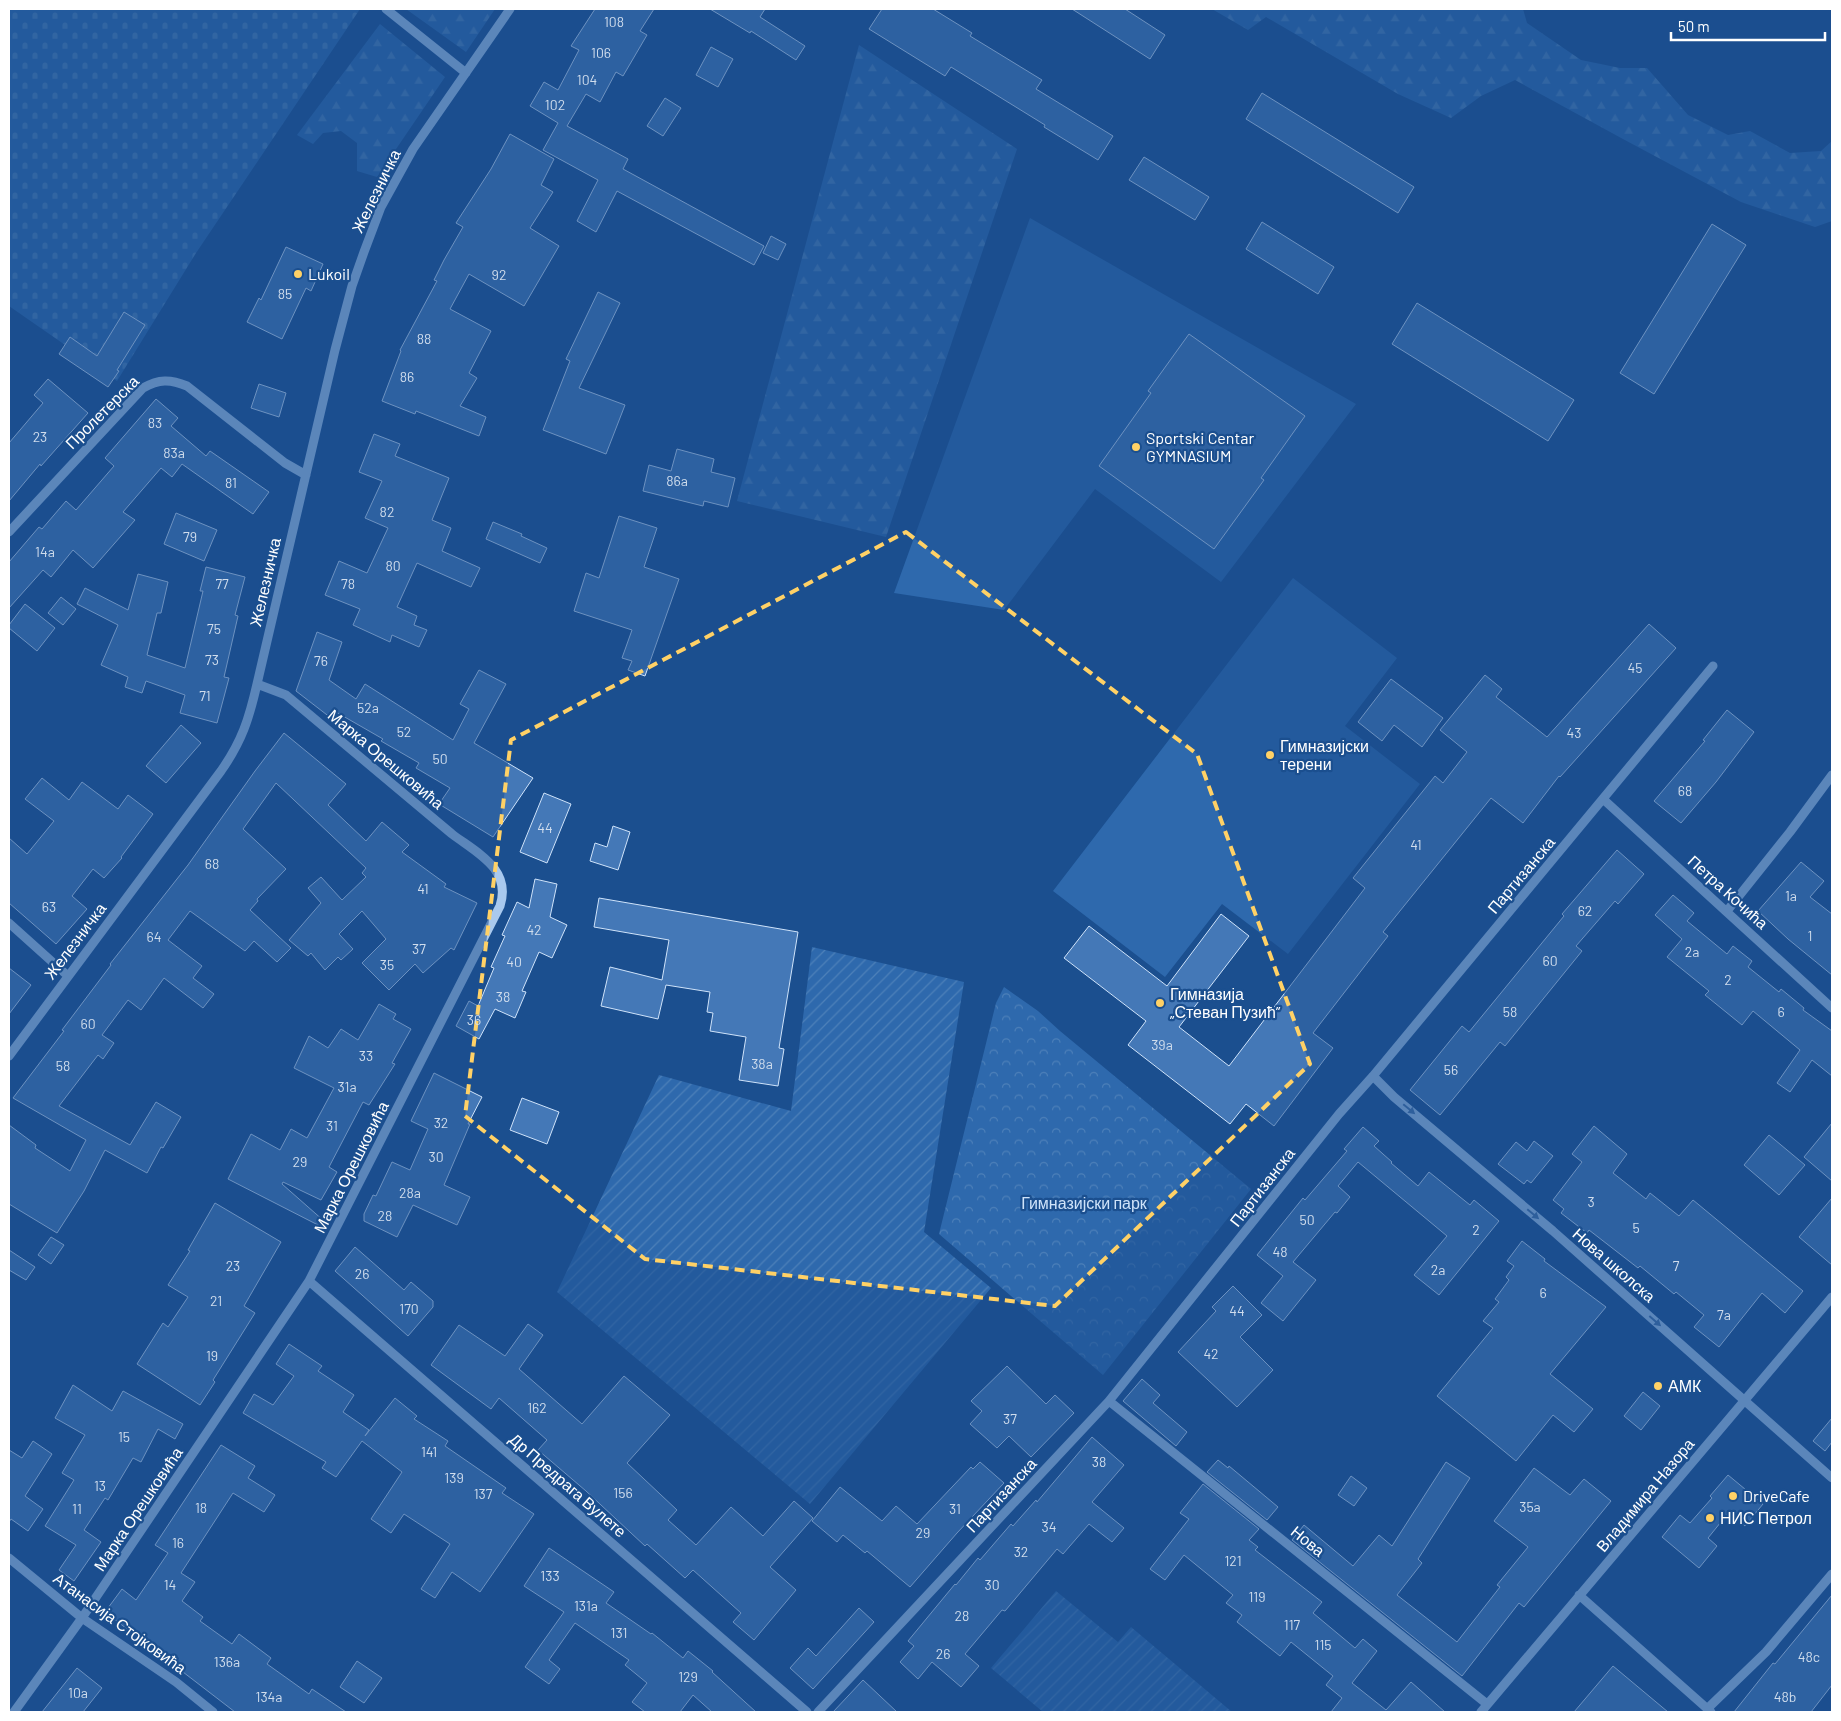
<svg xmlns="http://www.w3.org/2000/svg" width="1841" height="1721" viewBox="0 0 1841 1721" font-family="Barlow,sans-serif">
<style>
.forest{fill:url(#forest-firs)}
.cemetery{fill:url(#cemetery-stones)}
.park{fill:url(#park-crowns)}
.garden{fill:url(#garden-furrows)}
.pitch{fill:#2e69ad}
.building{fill:#4478b7;stroke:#cfe3fa}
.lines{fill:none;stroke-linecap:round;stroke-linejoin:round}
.minor{stroke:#a9c9ee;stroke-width:9}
.oneway{fill:#4674ac}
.marked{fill:none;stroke:#ffd166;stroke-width:4;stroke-dasharray:10 6;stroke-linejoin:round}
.poi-dot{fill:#ffd166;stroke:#1b4f8f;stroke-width:2}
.labels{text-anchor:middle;stroke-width:4.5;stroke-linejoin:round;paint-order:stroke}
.number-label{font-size:14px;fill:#d0dded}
.street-label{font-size:16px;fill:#fff;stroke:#1b4f8f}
.poi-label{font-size:16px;fill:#fff;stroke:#1b4f8f;text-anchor:start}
.park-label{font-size:16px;fill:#cfe3fa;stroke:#1b4f8f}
</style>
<defs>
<pattern id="forest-firs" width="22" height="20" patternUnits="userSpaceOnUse" patternTransform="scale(1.25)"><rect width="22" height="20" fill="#2e69ad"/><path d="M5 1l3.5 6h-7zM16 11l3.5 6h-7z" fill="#4d80b9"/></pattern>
<pattern id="cemetery-stones" width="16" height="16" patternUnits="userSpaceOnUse" patternTransform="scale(1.25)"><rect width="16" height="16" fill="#2e69ad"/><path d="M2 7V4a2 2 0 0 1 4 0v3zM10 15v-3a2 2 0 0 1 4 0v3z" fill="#4d80b9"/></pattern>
<pattern id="park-crowns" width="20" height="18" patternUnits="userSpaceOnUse" patternTransform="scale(1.25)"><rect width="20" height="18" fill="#2e69ad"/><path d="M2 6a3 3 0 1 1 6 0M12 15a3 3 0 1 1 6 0" fill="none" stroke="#4d80b9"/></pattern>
<pattern id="garden-furrows" width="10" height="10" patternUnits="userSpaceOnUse" patternTransform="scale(1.25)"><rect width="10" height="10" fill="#2e69ad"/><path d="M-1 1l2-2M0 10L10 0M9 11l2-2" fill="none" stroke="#4d80b9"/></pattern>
</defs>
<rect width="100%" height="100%" fill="#1b4f8f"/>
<path class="forest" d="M406,9H495L466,52Z
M1212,9H1523L1527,23L1581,60L1620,68H1647L1688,115L1728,135L1750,131L1790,153L1821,151L1832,141V221L1815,227L1741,202L1623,139L1515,80L1481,96L1451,118L1398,94L1266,17L1248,30Z
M380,24L445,77L377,177L357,171V143L341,131L323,133L313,144L297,135Z
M859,45L1017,149L886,537L737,501Z"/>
<path class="cemetery" d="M9,9H360L196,253L117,381L9,306Z"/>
<path class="park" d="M1004,987L1038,1011L1060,1031L1251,1189L1103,1375L939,1234L996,1003Z"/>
<path class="garden" d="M812,947L964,982L924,1232L991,1288L810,1504L557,1292L659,1075L791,1111Z
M1056,1591L1118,1642L1131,1627L1232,1712H1043L991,1668Z"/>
<path class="pitch" d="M1030,218L1356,404L1221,582L1095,489L1004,610L894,593Z
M1293,578L1397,658L1345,726L1420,784L1288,954L1222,904L1165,977L1053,891Z"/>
<path class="building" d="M595,9H654L640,31L647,35L623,76L616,72L600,102L586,94L567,126L628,159L623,169L764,246L754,265L617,191L596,232L577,221L598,180L543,150L558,123L530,106L544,82L558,90L579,50L571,46Z
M710,9H765L760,17L805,46L796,60L751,31L750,33Z
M882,9H933L972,33L970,36L1042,80L1036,89L1113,136L1098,160L1044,127L1045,125L951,67L945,76L869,29Z
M1072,9H1125L1165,35L1150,59Z
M711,47L733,59L718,87L696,75Z
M1262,93L1414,187L1398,213L1246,119Z
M665,98L681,108L663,136L647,126Z
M510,134L554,159L541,185L553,192L530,228L559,246L524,306L469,274L450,309L491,331L469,373L477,378L460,406L486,417L479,436L416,411L415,414L382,401L401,351L400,350L437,281L434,280L444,260L463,227L456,223L491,169Z
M1144,157L1209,197L1195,220L1129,180Z
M1262,222L1334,267L1318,294L1246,249Z
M1712,224L1746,245L1654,394L1620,373Z
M771,236L786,244L778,260L763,253Z
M286,247L323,264L311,291L306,288L282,339L247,322L259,298L261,300Z
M598,292L620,303L579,388L625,405L606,454L543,430L570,361L566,359Z
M1417,303L1574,400L1548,441L1392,344Z
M124,312L145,325L117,370L119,371L108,387L59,354L70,337L97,356Z
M1189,334L1305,416L1261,478L1264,480L1214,549L1099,466L1151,393L1148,391Z
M48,379L88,413L41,466L40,464L9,501V443L43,403L34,395Z
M259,384L286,393L279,417L251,408Z
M156,399L178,418L171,426L206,456L210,451L269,492L253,514L182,464L172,477L161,468L123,512L135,520L93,568L73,550L51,577L43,570L9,608V562L39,527L42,529L66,501L76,510L114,466L105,458Z
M374,434L400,444L395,456L449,478L432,520L451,528L442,551L480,568L471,587L417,563L397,607L417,616L414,625L427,630L419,647L392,635L390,642L353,625L360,609L325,595L339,561L367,573L388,528L365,518L382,481L359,472Z
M677,449L714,459L711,472L735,478L728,507L704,501L703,506L643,491L649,465L671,471Z
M176,513L217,530L204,561L164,544Z
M619,516L657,528L644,567L679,579L645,676L628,670L632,661L622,658L632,630L574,611L586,573L599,578Z
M493,522L522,534L521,536L547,548L540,563L486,539Z
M206,567L245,577L235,615L238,616L224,677L229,678L217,723L180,713L185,695L146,681L142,693L125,687L128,677L101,665L118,625L77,604L85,588L128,610L138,574L168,582L161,613H157L147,655L185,668L203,591H200Z
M61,597L76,609L63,625L48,613Z
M25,604L55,628L37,651L9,628V625Z
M1649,624L1676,648L1560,777L1559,776L1523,823L1491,798L1383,932L1388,936L1313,1033L1333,1048L1274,1126L1246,1104L1230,1124L1128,1045L1146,1021L1064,958L1089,926L1167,986L1221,914L1249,936L1179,1027L1229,1066L1365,888L1353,878L1435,776L1443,783L1467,752L1440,730L1485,675L1502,689L1496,697L1547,737Z
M317,632L342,642L329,680L356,699L365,684L453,740L469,709L460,704L479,670L506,684L474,743L533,778L493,837L439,804L450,788L416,768L419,763L381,741L383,739L336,712L331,718L296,691Z
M1391,679L1443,718L1422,747L1394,725L1382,741L1358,722Z
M1727,710L1754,732L1716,782L1681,823L1654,801L1705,741L1703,740Z
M181,725L201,743L166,783L146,766Z
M284,733L346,784L328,805L366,841L382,822L409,845L402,852L446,884L444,887L477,903L454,950L451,948L423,973L415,964L389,990L362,963L386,939L362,911L339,934L353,949L341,960L338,957L325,970L311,953L308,956L289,940L321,903L308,888L321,877L342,900L366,877L362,873L366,868L276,783L243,829L286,869L257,899L258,901L250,910L291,948L277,962L254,941L245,951L190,911L168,940L202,966L193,978L214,994L203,1008L164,978L141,1010L128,1000L102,1035L114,1043L103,1059L98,1055L59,1106L130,1145L156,1102L181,1117L163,1148L161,1147L147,1173L105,1150L84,1191L57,1233L9,1204V1125L36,1145L35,1148L70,1171L86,1140L13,1098L64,1031L62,1030L111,965L110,964L188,865L255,771Z
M42,778L69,800L82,782L118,809L128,795L153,814L121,857L122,858L104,878L93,869L72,896L87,909L56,944L9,903V838L27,854L54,821L25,799Z
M544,793L571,804L547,863L520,852Z
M613,826L630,832L618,870L590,861L595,843L607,847Z
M1617,850L1644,874L1618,904L1615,901L1576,946L1582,951L1505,1046L1500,1042L1440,1115L1410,1090L1462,1026L1469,1032L1564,916L1562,914Z
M1801,862L1824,881L1810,897L1832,914V975L1788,939L1758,911Z
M535,879L557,884L550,917L567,925L552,958L539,952L522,991L526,992L515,1018L495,1009L479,1039L456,1026L469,1001L478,1006L494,968L491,967L505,936L502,935L517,902L529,908Z
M1673,895L1694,913L1687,921L1727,954L1733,946L1752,961L1748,967L1779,992L1781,989L1804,1008L1803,1010L1832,1031V1076L1812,1060L1790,1092L1777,1083L1800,1050L1753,1011L1742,1025L1705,995L1709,991L1667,957L1682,939L1655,915Z
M599,898L798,932L779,1048L784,1049L778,1086L739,1080L746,1037L710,1031L713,1013L707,1012L710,992L666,985L658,1019L601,1006L610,967L662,980L669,940L594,927Z
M9,968L31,985L9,1014Z
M379,1004L396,1014L393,1019L411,1029L392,1063L395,1064L369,1105L363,1102L329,1167L337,1172L321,1200L283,1182L282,1184L324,1221L320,1226L228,1179L251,1134L280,1150L291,1129L307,1138L334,1088L294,1068L309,1036L328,1048L341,1029L358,1040Z
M434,1073L482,1097L468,1124H470L444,1185L470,1197L457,1225L413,1205L397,1237L364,1221V1214L373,1195L376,1196L392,1162L410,1170L428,1129L411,1121Z
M522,1098L559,1112L547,1144L510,1130Z
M1832,1123V1181L1804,1157Z
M1594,1126L1627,1154L1613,1173L1646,1199L1650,1193L1679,1216L1693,1200L1803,1291L1785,1313L1762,1293L1719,1347L1694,1327L1704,1315L1676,1292L1674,1294L1640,1266L1638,1268L1589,1230L1587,1233L1561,1213L1564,1209L1553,1200L1582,1162L1572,1154Z
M1363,1127L1379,1141L1374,1146L1392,1162L1391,1163L1418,1186L1429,1172L1470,1205L1474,1200L1499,1221L1439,1295L1414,1275L1447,1236L1358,1162L1338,1186L1350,1197L1337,1213L1335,1212L1293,1262L1316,1280L1283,1321L1261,1303L1283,1276L1257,1255L1303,1198L1305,1200L1347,1151L1344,1149Z
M1769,1135L1805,1165L1779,1195L1744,1165Z
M1534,1141L1553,1156L1531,1183L1527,1180L1524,1184L1498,1164L1516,1142L1527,1151Z
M1832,1198V1265L1799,1237Z
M215,1203L281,1242L244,1306L255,1313L213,1380L215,1382L200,1405L137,1364L163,1323L168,1327L188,1297L168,1285L190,1251L188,1250Z
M51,1237L64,1245L51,1264L38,1255Z
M1522,1241L1545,1259L1544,1261L1606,1307L1550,1374L1593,1409L1574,1432L1553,1415L1516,1461L1437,1396L1493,1328L1483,1321L1499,1302L1495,1299L1509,1280L1506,1277L1514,1266L1507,1261Z
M355,1247L404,1290L411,1282L433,1301V1307L408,1336L335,1271Z
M9,1250L35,1267L26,1280L9,1270Z
M1233,1286L1262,1315L1240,1337L1273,1370L1237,1407L1178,1352L1216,1311L1212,1307Z
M528,1324L543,1335L519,1369L582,1424L624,1376L670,1415L627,1463L677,1510L668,1520L696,1545L731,1507L763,1536L794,1501L813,1518L770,1567L796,1590L754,1640L733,1622L741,1613L693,1570L685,1578L647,1544L645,1546L586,1491L538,1450L547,1440L499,1398L491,1409L431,1365L459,1325L505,1356Z
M289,1344L322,1366L318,1371L354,1395L343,1412L369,1430L365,1436L395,1398L417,1416L414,1419L448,1441L445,1446L506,1488L502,1493L534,1514L480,1592L452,1572L435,1598L421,1589L450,1544L404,1514L391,1533L371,1519L402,1472L362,1441L336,1477L322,1468L326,1462L243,1413L254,1394L273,1405L294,1376L276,1364Z
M1007,1366L1046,1404L1055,1395L1074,1413L1031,1457L1009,1436L997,1448L970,1424L982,1411L971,1401Z
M1142,1379L1160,1395L1153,1403L1187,1432L1176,1446L1123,1401Z
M73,1385L112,1411L123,1391L183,1424L175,1439L158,1429L141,1462L133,1458L108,1500L105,1498L84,1530L101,1542L74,1581L59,1570L76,1545L45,1526L74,1480L62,1473L85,1435L55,1418Z
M1643,1392L1660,1406L1641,1430L1624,1416Z
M1832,1418V1442L1825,1451L1813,1441Z
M1092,1437L1124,1465L1092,1502L1124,1528L1112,1542L1089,1524L1063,1554L1057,1549L1005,1611L1002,1610L965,1654L979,1666L961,1687L932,1662L918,1679L900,1662L914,1646L908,1641L955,1584L956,1585L978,1558L980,1560L1011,1524L1013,1526L1036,1500L1037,1502Z
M33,1441L52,1454L25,1496L43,1509L28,1531L11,1519L9,1522V1450L22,1458Z
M221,1445L255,1466L248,1478L275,1495L264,1512L233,1493L181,1573L195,1582L182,1601L203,1617L200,1621L232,1644L239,1634L271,1658L267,1664L309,1694L312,1689L346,1712H235L105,1612L122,1589L136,1600L168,1553L155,1545Z
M1218,1460L1228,1468L1229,1466L1278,1507L1267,1520L1207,1472Z
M980,1462L1004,1483L957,1533L910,1587L867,1551L865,1553L843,1535L837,1542L812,1521L840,1487L882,1521L896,1506L917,1524L971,1467L973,1469Z
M1446,1462L1470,1478L1418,1559L1422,1563L1397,1595L1457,1642L1500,1587L1497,1585L1528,1547L1494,1521L1534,1468L1570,1495L1584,1479L1611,1501L1524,1607L1519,1603L1462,1676L1292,1540L1304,1525L1353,1566L1379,1535L1392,1546Z
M1728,1475L1763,1504L1745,1526L1729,1512L1708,1538L1717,1546L1699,1568L1662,1537L1680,1515L1690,1523L1712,1498L1710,1496Z
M1351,1476L1367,1488L1354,1506L1338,1495Z
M1203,1484L1259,1529L1249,1540L1258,1547L1255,1550L1322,1602L1313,1613L1355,1648L1363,1639L1377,1651L1352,1683L1386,1710L1411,1682L1445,1712H1331L1342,1698L1326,1685L1333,1676L1291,1642L1280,1656L1237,1622L1242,1615L1226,1603L1233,1595L1184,1555L1165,1580L1150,1569L1189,1519L1180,1513Z
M549,1548L614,1592L606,1603L651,1634L652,1633L683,1658L688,1651L713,1671L712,1672L756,1712H712L693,1695L680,1712H645L632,1702L647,1683L625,1665L629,1660L575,1623L549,1660L560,1669L549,1684L525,1667L564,1612L524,1586Z
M1832,1595V1685L1811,1712H1734L1773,1663L1775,1664Z
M859,1608L874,1622L813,1689L790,1668L808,1648L816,1656Z
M357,1661L382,1678L364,1703L340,1687Z
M1613,1666L1668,1712H1574Z
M77,1668L102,1688L83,1712H42Z
M863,1680L897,1712H833Z"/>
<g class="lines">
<path class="minor" d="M386,9L466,73
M9,532L143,388C159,379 170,379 187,386L285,463L306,475
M1603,799L1832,1008
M1727,911L1790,832L1832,775
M9,923L68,976
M9,1056L221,771C242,741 249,719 257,684L335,350L352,286L364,252L381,207L413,149L510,9
M1373,1076L1394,1097L1553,1231L1832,1478
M309,1281L807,1712
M1109,1401L1487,1704
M9,1558L82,1618L176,1682L213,1712
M1579,1595L1711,1712
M1707,1709L1766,1652L1832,1574
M14,1712L82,1618L309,1281L500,906C512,869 477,853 452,834L286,695L257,684
M818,1712L1109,1401L1339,1114L1373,1076L1713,666
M1481,1712L1832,1297"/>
</g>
<defs><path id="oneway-solid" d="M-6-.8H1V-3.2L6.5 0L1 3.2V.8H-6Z" transform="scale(1.25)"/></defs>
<g class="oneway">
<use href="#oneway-solid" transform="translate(1409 1109) rotate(40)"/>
<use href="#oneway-solid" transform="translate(1533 1214) rotate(40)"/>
<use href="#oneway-solid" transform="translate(1655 1321) rotate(41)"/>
</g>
<path d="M0 0H1841V1721H0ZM906,532L1197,754L1310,1064L1055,1306L645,1259L465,1116L511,740Z" fill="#1b4f8f" fill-opacity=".55" fill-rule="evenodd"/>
<path class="marked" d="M906,532L1197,754L1310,1064L1055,1306L645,1259L465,1116L511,740Z"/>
<g class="poi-dot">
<circle cx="298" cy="274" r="5"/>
<circle cx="1136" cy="447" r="5"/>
<circle cx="1270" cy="755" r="5"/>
<circle cx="1160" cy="1003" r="5"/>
<circle cx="1658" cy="1386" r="5"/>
<circle cx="1733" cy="1496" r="5"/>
<circle cx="1710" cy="1518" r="5"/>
</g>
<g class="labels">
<g class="number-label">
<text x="614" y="27">108</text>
<text x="601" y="58">106</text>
<text x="587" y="85">104</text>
<text x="555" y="110">102</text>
<text x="499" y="280">92</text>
<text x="285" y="299">85</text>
<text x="424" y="344">88</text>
<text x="407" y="382">86</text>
<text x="155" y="428">83</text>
<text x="40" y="442">23</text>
<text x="174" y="458">83a</text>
<text x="677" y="486">86a</text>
<text x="231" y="488">81</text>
<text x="387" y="517">82</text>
<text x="190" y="542">79</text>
<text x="45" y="557">14a</text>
<text x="393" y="571">80</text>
<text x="222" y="589">77</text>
<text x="348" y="589">78</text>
<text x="214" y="634">75</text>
<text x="212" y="665">73</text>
<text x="321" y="666">76</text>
<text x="1635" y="673">45</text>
<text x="205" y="701">71</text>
<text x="368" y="713">52a</text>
<text x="404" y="737">52</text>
<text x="1574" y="738">43</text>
<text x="440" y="764">50</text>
<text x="1685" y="796">68</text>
<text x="545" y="833">44</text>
<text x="1416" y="850">41</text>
<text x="212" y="869">68</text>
<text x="423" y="894">41</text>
<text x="1791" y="901">1a</text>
<text x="49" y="912">63</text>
<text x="1585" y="916">62</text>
<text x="534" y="935">42</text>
<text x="1810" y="941">1</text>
<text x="154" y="942">64</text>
<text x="419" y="954">37</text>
<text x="1692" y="957">2a</text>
<text x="1550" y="966">60</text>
<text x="514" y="967">40</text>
<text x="387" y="970">35</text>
<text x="1728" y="985">2</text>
<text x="503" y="1002">38</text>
<text x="1510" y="1017">58</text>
<text x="1781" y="1017">6</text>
<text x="474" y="1025">36</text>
<text x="88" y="1029">60</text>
<text x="1162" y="1050">39a</text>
<text x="366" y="1061">33</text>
<text x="762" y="1069">38a</text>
<text x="63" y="1071">58</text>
<text x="1451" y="1075">56</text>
<text x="347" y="1092">31a</text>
<text x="441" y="1128">32</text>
<text x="332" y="1131">31</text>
<text x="436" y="1162">30</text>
<text x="300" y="1167">29</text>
<text x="410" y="1198">28a</text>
<text x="1591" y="1207">3</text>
<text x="385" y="1221">28</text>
<text x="1307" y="1225">50</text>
<text x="1636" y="1233">5</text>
<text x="1476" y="1235">2</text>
<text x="1280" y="1257">48</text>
<text x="233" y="1271">23</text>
<text x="1676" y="1271">7</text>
<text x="1438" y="1275">2a</text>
<text x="362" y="1279">26</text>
<text x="1543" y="1298">6</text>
<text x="216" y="1306">21</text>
<text x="409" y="1314">170</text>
<text x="1237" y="1316">44</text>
<text x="1724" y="1320">7a</text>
<text x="1211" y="1359">42</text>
<text x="212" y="1361">19</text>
<text x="537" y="1413">162</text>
<text x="1010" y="1424">37</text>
<text x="124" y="1442">15</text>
<text x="429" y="1457">141</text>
<text x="1099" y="1467">38</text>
<text x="454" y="1483">139</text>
<text x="100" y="1491">13</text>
<text x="623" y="1498">156</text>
<text x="483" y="1499">137</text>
<text x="1530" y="1512">35a</text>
<text x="201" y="1513">18</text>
<text x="77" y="1514">11</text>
<text x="955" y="1514">31</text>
<text x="1049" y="1532">34</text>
<text x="923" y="1538">29</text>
<text x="178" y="1548">16</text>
<text x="1021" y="1557">32</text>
<text x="1233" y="1566">121</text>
<text x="550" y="1581">133</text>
<text x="170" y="1590">14</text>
<text x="992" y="1590">30</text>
<text x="1257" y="1602">119</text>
<text x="586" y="1611">131a</text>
<text x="962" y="1621">28</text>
<text x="1292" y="1630">117</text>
<text x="619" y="1638">131</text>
<text x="1323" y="1650">115</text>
<text x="943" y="1659">26</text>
<text x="1809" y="1662">48c</text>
<text x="227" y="1667">136a</text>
<text x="688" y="1682">129</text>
<text x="78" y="1698">10a</text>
<text x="269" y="1702">134a</text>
<text x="1785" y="1702">48b</text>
</g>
<g class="street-label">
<text transform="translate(376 191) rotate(-64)" y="6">Железничка</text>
<text transform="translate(102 412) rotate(-45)" y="6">Пролетерска</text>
<text transform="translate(265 582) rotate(-77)" y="6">Железничка</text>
<text transform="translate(386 759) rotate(40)" y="6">Марка Орешковића</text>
<text transform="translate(1521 875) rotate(-50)" y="6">Партизанска</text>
<text transform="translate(1728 892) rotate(42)" y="6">Петра Кочића</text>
<text transform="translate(75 941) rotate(-53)" y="6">Железничка</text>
<text transform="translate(351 1167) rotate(-63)" y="6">Марка Орешковића</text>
<text transform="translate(1262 1187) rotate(-52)" y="6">Партизанска</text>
<text transform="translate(1614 1265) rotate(41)" y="6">Нова школска</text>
<text transform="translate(568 1485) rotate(41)" y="6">Др Предрага Вулете</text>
<text transform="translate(1001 1495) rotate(-47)" y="6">Партизанска</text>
<text transform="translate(1645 1495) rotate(-50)" y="6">Владимира Назора</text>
<text transform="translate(138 1509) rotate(-56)" y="6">Марка Орешковића</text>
<text transform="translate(1308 1541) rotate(39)" y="6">Нова</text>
<text transform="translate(120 1623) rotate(36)" y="6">Атанасија Стојковића</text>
</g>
<g class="poi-label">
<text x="308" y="280">Lukoil</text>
<text x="1146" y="444">Sportski Centar<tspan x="1146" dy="18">GYMNASIUM</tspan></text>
<text x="1280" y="752">Гимназијски<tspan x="1280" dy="18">терени</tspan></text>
<text x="1170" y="1000">Гимназија<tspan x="1170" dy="18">„Стеван Пузић”</tspan></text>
<text x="1668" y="1392">АМК</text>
<text x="1743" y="1502">DriveCafe</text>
<text x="1720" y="1524">НИС Петрол</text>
</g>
<g class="park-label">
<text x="1084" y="1209">Гимназијски парк</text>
</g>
</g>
<rect width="1841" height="1721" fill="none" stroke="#ffffff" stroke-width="20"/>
<path d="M1671 32v8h154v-8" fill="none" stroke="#ffffff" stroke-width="2.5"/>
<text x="1678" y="32" font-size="15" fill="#ffffff" stroke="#1b4f8f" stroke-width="4" paint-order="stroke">50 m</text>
</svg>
